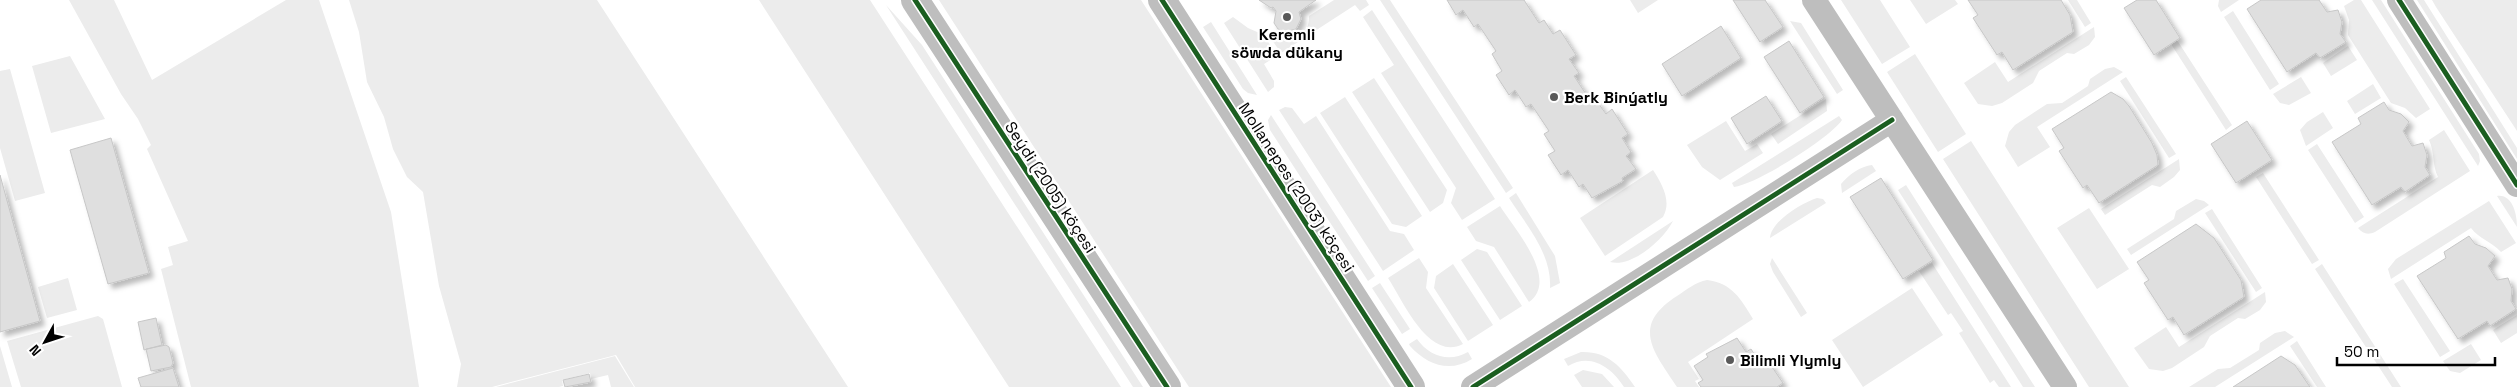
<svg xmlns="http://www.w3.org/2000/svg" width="2517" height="387" viewBox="0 0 2517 387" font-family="'Space Grotesk',sans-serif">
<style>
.green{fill:#ececec}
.building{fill:#dfdfdf;stroke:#c7c7c7;filter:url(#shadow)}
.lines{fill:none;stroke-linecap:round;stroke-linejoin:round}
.minor{stroke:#bebebe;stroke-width:24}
.tertiary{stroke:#bebebe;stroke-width:28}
.cycleway-casing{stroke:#fff;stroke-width:8}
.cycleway{stroke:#1b5e20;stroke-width:5}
.poi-dot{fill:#595959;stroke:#fff;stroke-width:2}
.labels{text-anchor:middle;stroke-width:4.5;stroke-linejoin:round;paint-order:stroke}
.poi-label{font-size:16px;font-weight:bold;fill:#000;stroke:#fff;text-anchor:start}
.street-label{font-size:16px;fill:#000;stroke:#fff}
</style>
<defs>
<filter id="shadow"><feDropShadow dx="4.5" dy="4.5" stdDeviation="2.5" flood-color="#0004"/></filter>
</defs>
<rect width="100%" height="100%" fill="#fff"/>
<path class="green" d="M69,0H114L152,80L286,0H319L391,212L419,387H191L161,269L173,265L168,247L188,241L147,149L151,145L138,119L121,94Z
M349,0H597L848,387H635L616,355L492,387H457L461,364L439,286L423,192L407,177L393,149L384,117L367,82L359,32Z
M759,0H870L1121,387H1009Z
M939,0H1141L1391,387H1189Z
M1334,0H1366L1369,5L1360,11L1355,5L1281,53L1272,40L1275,38C1292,46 1310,36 1309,16Z
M1380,0H1390L1513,188L1506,193Z
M1630,0H1658L1638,13Z
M1841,0H1880L1910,47L1882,64Z
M1910,0H1955L1958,4L1926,24Z
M2068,0H2077L2091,23L2085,27Z
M2219,0H2239L2221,12L2218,6Z
M2354,0H2361L2430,109L2416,118L2405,108L2391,103L2348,35L2349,20L2344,6Z
M2372,0H2381L2479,154L2480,161L2478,166Z
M2417,0H2424L2517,148V159Z
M2432,0H2517V131L2436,7Z
M886,5L922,45L1143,387H1133Z
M1372,10L1495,199L1462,220L1451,203L1456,188L1381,73L1394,65L1363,17Z
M2233,11L2279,84L2270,90L2224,17Z
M1233,17L1248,28L1264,35L1277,56L1264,64L1274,81V87L1268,92L1224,23Z
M1790,21L1801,23L1843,90L1837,94Z
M1211,22L1257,95L1248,93L1243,89L1203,27Z
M2094,27L2095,37L2089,45L2074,54L2067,53L2039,71L2033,83L2002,103L1992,106L1978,104L1964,83L1995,62L2008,82Z
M2177,40L2232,125L2226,130L2171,44Z
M2348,46L2357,60L2331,76L2323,63Z
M1915,54L1966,134L1938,152L1887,72Z
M70,56L105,119L51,133L32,66Z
M2114,67L2123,72L2037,127L2050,147L2018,167L2005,146L2009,132L2015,125L2047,104L2062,103L2088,86L2090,79L2105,69Z
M10,69L45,193L15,201L0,148V71Z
M2126,77L2176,154L2169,158L2120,81Z
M2301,77L2311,93L2289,105L2280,103L2273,94Z
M1374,78L1447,190L1443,203L1430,212L1352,92Z
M2373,84L2381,98L2355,114L2347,101Z
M1345,97L1422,216L1406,227L1392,224L1320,113Z
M1826,99L1827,111L1778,144L1771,134Z
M1285,107L1292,108L1304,124L1316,116L1390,231L1404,234L1414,250L1383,271L1279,110Z
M2323,112L2333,128L2306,146L2300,130L2307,122Z
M1271,115L1375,276L1368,281L1270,130L1268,120Z
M1839,116L1842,120C1830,138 1757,184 1734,187L1732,183Z
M1726,121L1745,151L1757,144L1763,153L1720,180L1702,167L1687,145Z
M2444,130L2470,171L2375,232C2368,235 2363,234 2358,228L2438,177C2432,165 2435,153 2429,140Z
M1971,141L2129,387H2089L1943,159Z
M2317,144L2364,217L2355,223L2308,150Z
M2179,159L2180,170L2174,177L2160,187L2152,185L2105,215L2101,209Z
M1872,165L1876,171L1842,193L1841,184C1848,175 1861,166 1872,165Z
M1653,170C1662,184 1672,201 1663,217L1605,256L1580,218Z
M2263,173L2319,260L2312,264L2256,177Z
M1906,185L2035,387H2023L1898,190Z
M1516,193L1555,256L1560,283L1550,288C1552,254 1527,226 1509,198Z
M2497,196C2513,194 2517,215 2517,227Z
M1817,198L1823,199L1826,203L1770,238C1771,221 1802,203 1817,198Z
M2196,199L2204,201L2209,205L2131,255L2127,249L2174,219L2176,211Z
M2489,201L2516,243L2501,252C2491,241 2479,239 2471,228L2391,279L2388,269L2396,259Z
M1500,206C1514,228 1560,280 1529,302L1494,247L1476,241L1467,227Z
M2089,208L2129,269L2097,289L2057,228Z
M2212,209L2262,288L2256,292L2205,213Z
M1673,221C1664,239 1632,268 1610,262Z
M1477,249L1487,252L1522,306L1500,320L1461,260Z
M1419,258L1428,272L1426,288L1463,344C1429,362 1403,301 1388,278Z
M1772,258L1807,313L1801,317L1773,272L1770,264Z
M1932,263L2011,387H1999L1994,380L1990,383L1959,333L1963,331L1951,313L1948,315L1919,271Z
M1453,264L1493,325L1468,341L1434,288L1436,276Z
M2322,264L2401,387H2392L2315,269Z
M68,278L77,310L47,318L38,287Z
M2403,279L2450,351L2440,357L2394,284Z
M1707,280C1732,283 1741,299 1753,319L1688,362L1699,379L1695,381L1699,387H1677C1654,352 1630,326 1677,296C1686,290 1696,282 1707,280Z
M1380,283L1410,329L1402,334L1372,288Z
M1912,288L1943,335L1863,387L1832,340Z
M2265,292L2266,302L2260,310L2245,319L2238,318L2210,336L2204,347L2172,368L2163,371L2149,369L2134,348L2166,327L2179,347Z
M2517,315V333L2501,343L2493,330Z
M98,316L103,319L122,387H21L7,341Z
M2285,331L2294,337L2215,387H2189L2218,369L2230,368L2259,350L2260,343L2275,333Z
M1417,339C1429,356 1449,363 1468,352L1472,359C1450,373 1427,365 1410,346L1409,344Z
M2297,341L2326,387H2317L2290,346Z
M2471,344L2481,360L2460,373L2450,371L2443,361Z
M0,346L12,387H0Z
M1581,352C1607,351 1621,366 1635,387H1624C1612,368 1591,352 1568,366L1564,359Z
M615,356L634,387H611L608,375L591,379L590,373L562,380L563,386L559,387H496Z
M1583,370L1602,374L1614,387H1582L1574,375Z"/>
<path class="building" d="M1259,0H1316L1299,12L1301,19L1296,29L1285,32L1278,29L1274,23L1276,11L1273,7L1271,8Z
M1447,0H1524L1539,23L1544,20L1553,34L1560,30L1576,55L1569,59L1579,73L1574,76L1592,103L1596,100L1606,114L1612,109L1628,134L1622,138L1631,152L1626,156L1636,169L1622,178L1623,181L1592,198L1583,184L1579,187L1568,170L1561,175L1548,155L1555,151L1544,134L1549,131L1531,104L1526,107L1515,90L1509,95L1496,75L1502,71L1492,54L1496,51L1478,24L1474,27L1463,10L1456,15Z
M1733,0H1765L1783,27L1760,42Z
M1968,0H2061L2070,15L2073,32L2013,70L2002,52L1997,55L1973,18L1978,15Z
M2137,0H2156L2180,38L2154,55L2124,8Z
M2261,0H2319L2327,12L2338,10L2342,22L2340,34L2346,42L2320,58L2316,53L2287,72L2247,9Z
M1721,26L1741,58L1682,96L1662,64Z
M1789,41L1824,97L1800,113L1764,57Z
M2111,92L2123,99L2129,106L2152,143L2157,155L2158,165L2099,203L2087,185L2083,188L2059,151L2064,148L2052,129Z
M1766,96L1782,121L1747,144L1731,118Z
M2384,102L2389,110L2401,114L2409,122L2403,131L2412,146L2423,143L2427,155L2425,167L2430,175L2405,192L2401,187L2372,205L2332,142L2361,124L2358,118Z
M2247,121L2272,160L2236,183L2211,144Z
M111,138L149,273L108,284L70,150Z
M0,175L40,321L0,332Z
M1881,178L1933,260L1903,279L1850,197Z
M2196,224L2214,238L2241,280L2244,297L2184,335L2173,317L2168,320L2144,283L2149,280L2137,262Z
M2469,236L2475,244L2486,248L2495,256L2488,266L2497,280L2508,278L2512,289L2511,301L2516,309L2490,326L2487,321L2458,339L2417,276L2446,258L2444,252Z
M156,318L162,345L144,350L138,322Z
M1737,338L1746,352L1751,349L1760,363L1766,358L1783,383L1777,387H1701L1698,383L1703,380L1694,366L1708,357L1706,354Z
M166,345L169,347L173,363L171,367L151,371L146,349Z
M2281,356L2295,365L2310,387H2233Z
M173,368L179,387H141L138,378Z
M589,374L591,382L565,387L563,380Z"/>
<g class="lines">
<path class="minor" d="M1814,0L2065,387
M2399,0L2517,185
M1473,387L1892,120"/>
<path class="tertiary" d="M915,0L1167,387
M1162,0L1411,387"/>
<defs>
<path id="cycleway" d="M915,0L1167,387
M1162,0L1411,387
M2399,0L2517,185
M1473,387L1892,120"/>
</defs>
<use href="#cycleway" class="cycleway-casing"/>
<use href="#cycleway" class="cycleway"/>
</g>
<g class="poi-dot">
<circle cx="1287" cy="17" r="5"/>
<circle cx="1554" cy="97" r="5"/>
<circle cx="1730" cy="360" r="5"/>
</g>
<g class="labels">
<g class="poi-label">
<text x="1287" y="40" text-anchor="middle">Keremli<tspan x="1287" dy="18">söwda dükany</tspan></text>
<text x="1564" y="103">Berk Binýatly</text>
<text x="1740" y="366">Bilimli Ylymly</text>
</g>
<g class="street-label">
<text transform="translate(1051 187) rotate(57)" y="6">Seýdi (2005) köçesi</text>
<text transform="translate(1297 187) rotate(57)" y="6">Mollanepes (2003) köçesi</text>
</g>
</g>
<g transform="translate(45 342) rotate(230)" stroke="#ffffff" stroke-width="4" paint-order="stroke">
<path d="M0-4L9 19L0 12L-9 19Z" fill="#000000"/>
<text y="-8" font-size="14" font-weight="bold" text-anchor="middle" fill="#000000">N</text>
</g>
<path d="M2337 357v8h158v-8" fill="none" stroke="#000000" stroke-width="2.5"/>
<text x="2344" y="357" font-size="15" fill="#000000" stroke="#ffffff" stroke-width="4" paint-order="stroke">50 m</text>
</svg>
